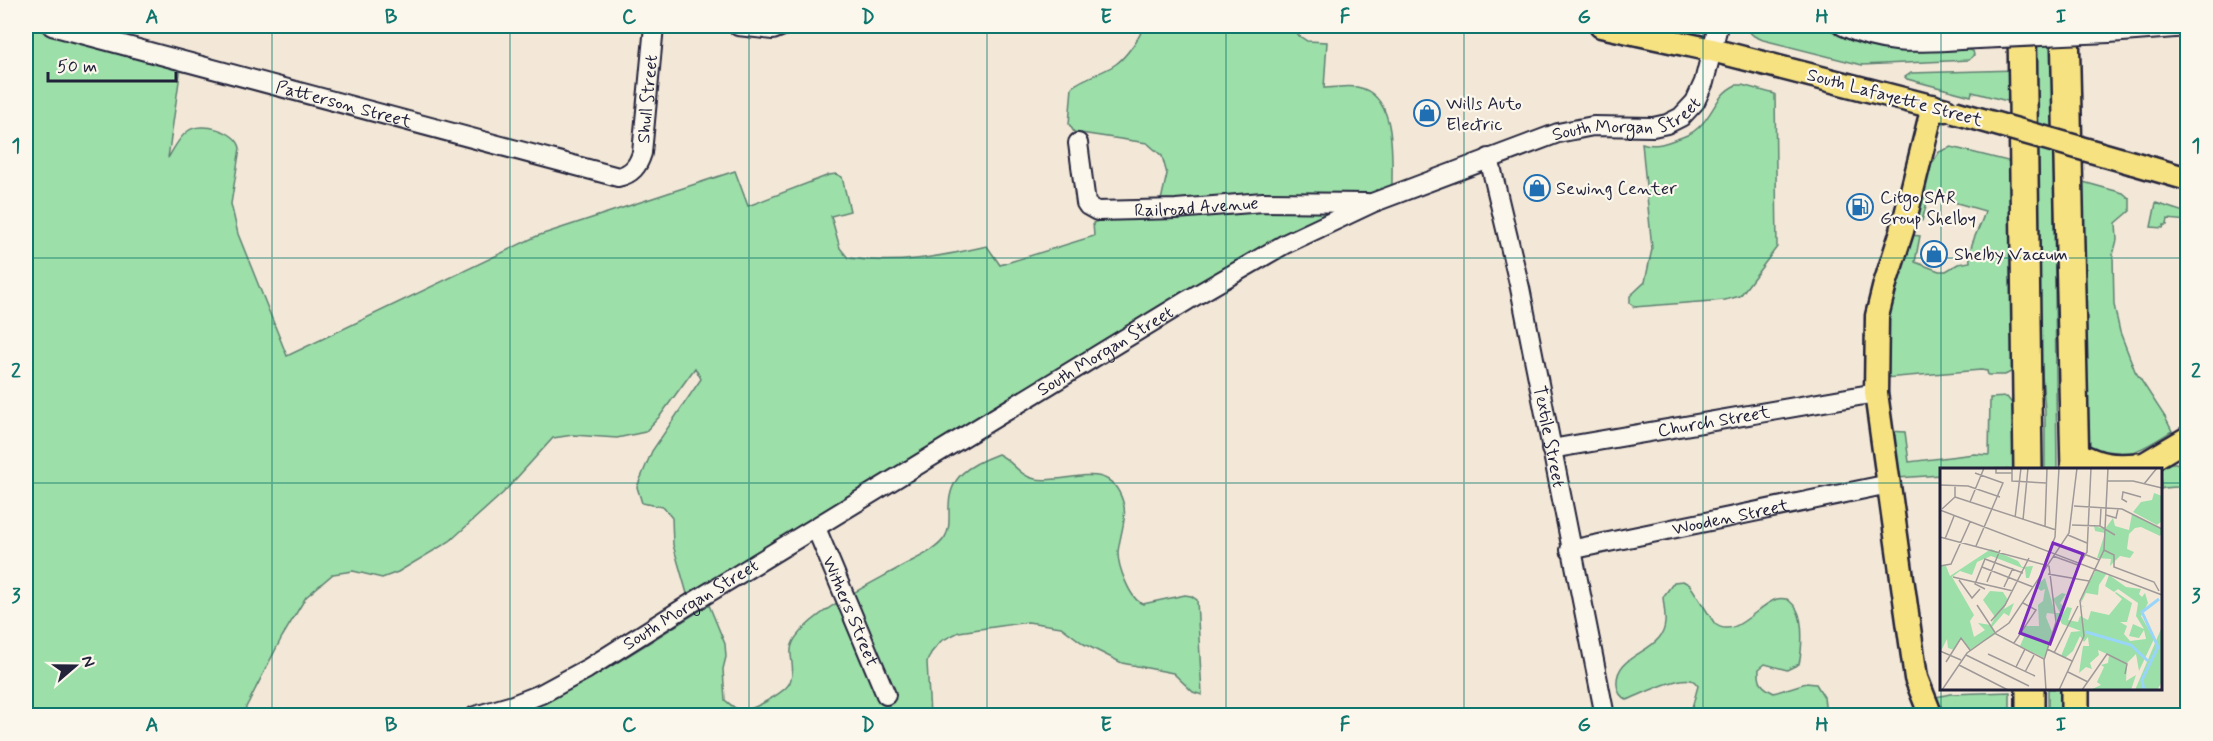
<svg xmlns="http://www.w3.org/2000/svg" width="2213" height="741" viewBox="0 0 2213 741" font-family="Mynerve,sans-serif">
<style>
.green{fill:#9cdfa9;stroke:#5f8072;stroke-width:1.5}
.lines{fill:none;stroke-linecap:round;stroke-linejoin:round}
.minor-casing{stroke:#22223b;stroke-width:22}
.major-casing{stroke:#22223b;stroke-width:27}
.highway-casing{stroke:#22223b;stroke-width:32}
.minor{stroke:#fbf7ec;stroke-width:18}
.major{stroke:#f7e281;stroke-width:22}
.highway{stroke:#f7e281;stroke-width:27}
.minor-bridge-casing{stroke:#22223b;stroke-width:22;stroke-linecap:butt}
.major-bridge-casing{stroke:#22223b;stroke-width:27;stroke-linecap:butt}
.minor-bridge{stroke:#fbf7ec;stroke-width:18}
.major-bridge{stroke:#f7e281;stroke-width:22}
.grid{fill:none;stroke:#0f766e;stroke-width:1.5;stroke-opacity:0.55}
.labels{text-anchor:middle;stroke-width:4.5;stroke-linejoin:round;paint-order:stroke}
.street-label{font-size:18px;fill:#22223b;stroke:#fbf7ec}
.poi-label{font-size:18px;fill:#22223b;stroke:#fbf7ec;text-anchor:start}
.inset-river{fill:none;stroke:#98d5f9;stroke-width:3}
.inset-road{fill:none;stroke:#9f9999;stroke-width:1.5}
.view{fill:#7b2cbf;fill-opacity:0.15;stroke:#7b2cbf;stroke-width:3}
.inset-edge{fill:none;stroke:#22223b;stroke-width:3}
.neatline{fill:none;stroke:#0f766e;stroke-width:2}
.grid-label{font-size:20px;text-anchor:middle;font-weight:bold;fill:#0f766e}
</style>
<rect width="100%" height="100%" fill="#f3e8d7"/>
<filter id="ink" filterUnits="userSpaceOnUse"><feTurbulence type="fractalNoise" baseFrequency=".0167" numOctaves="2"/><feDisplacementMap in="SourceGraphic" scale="12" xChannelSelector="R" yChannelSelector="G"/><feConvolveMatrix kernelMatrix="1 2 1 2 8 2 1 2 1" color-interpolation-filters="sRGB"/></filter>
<g filter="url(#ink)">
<path class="green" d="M26,26H52L182,60L168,158C174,149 178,138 188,131C201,121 237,131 240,148L231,204L238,234L287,356L537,236L735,171L748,206L829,175L836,174L842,177L850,211L831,216L840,248L848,258C897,265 939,257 987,246L1000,265L1094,236L1093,223L1120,212L1159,209L1167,174L1162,156L1147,143L1074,132L1069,124L1072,87C1086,76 1102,74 1116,64C1126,57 1140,37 1144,26H1296L1298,35L1307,41L1327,42L1324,88C1334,88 1347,85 1357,87C1400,95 1391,163 1392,196L1285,244L690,604L673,545L672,518L663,507L642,503L637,487L652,451L701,379L695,368L660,416L645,432L617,438L573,435L553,438L503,493L450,541L398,572L382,578L353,571L333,574L306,597L282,637L242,715H26Z
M1743,26H1824C1868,57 1918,52 1969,50L1973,51L1974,55L1969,60L1862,65L1763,40L1754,36Z
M1956,26H2012V28L1978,29V32L1959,31Z
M2034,26H2052L2057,469H2045V411L2035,288Z
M2016,70L2015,103L1972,92L1971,96L1907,79L1905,77L1911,73Z
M1736,85H1742L1775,94L1777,247L1740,296L1725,300L1634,307L1630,303V296L1645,282L1652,249L1642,143C1654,147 1663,144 1674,140C1683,137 1692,134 1699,127C1714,113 1716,94 1736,85Z
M1951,147L2012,162L2011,294L2013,368L2011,372L2005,375H1988L1987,371L1981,370L1885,378L1883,345L1889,304L1911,235L1920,236L1915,262L1939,271H1946L1958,264L1970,262C1968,243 1981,228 1985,211L1929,195L1922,221L1917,220L1929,161L1933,162L1939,152Z
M2076,180L2123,193L2130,199V211L2116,223L2117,240L2113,255L2114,305L2120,332L2135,371L2165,417L2172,431C2151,444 2130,459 2104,454C2096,452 2092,451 2087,445Z
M2156,203L2187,213V221L2168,219L2167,225H2164L2163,228L2151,227Z
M2007,397L2014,406V469L1942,470L1941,475L1897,478L1889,431L1905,432L1909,462L1974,454L1989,455L1990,398Z
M998,454C1012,460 1019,476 1035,479C1069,485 1109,456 1123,502C1128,518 1119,537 1118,553C1118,566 1130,600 1143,604L1185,595L1191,596L1197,600L1202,695L1193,692L1173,673L1122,663L1084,644L1061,627L1028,622L959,632L941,641L931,653L927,662L930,715L511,716C582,690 645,644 709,605L725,644L726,657L723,669L725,700C731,705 737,711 745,710C755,709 787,691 790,682C799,659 779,652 804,628C830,603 872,583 904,565C917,558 937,550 945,537C950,529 949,519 949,510C948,476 969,465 998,454Z
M2170,463H2176L2187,468V484C2179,490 2170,485 2161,489L2160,470L2159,469Z
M1683,581L1690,585L1715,624C1736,640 1758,604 1777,599C1781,598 1784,599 1787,599C1791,602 1795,606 1797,610C1804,622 1802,651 1799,664L1787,670L1765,664L1759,669C1758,683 1762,687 1774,693L1806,683L1816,684L1824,697L1826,715H1690L1698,686C1695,682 1695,681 1691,680C1678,676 1640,695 1627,700C1620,696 1618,693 1617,685C1615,658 1645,655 1659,638C1669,627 1664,610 1663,597L1674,582Z
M2048,689H2062V715H2048Z
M2010,692V710L2008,715H1941L1931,698L1950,694Z"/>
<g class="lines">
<defs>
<g id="minor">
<path id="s1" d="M52,26L618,177C632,174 638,166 642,153L654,26"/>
<path d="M738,26L773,30L783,26"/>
<path d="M1843,26C1890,49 1928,41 1978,39"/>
<path d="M2109,33L2188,27"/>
<path id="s2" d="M1078,143L1086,203L1088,206L1097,211L1176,209L1263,202L1367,203"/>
<path id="s3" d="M1489,158L1520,288L1605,716"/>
<path id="s4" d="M1551,449L1876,393"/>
<path id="s5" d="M816,528L886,695"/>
<path id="s6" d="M1570,550L1889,484"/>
<path id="s7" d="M475,716L513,705L541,694L587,669L690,604L1188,300L1285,244L1372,203L1558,133L1593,126L1653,127L1667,124L1681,117L1695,102L1704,82L1718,26"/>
</g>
<path id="major" d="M1601,26L1712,50L1946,110
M2133,163L2188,179
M2139,467L2188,438
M1931,716L1916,678L1876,393L1877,316L1885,284L1902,231L1933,106"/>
<path id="highway" d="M2022,26L2028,470
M2065,26L2075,470
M2075,455C2101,468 2110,469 2139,467
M2030,688V716
M2075,716V688"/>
</defs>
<use href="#minor" class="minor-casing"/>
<use href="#major" class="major-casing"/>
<use href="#highway" class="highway-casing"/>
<use href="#minor" class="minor"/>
<use href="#major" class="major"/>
<use href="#highway" class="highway"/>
<defs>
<path id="minor-bridge" d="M1978,39L2109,33"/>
<path id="major-bridge" d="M1954,112L2133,163"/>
</defs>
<use href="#minor-bridge" class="minor-bridge-casing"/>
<use href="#major-bridge" class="major-bridge-casing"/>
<use href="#minor-bridge" class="minor-bridge"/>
<use href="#major-bridge" class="major-bridge"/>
</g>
</g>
<path class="grid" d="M272,26V716M510,26V716M749,26V716M987,26V716M1226,26V716M1464,26V716M1703,26V716M1941,26V716M26,258H2188M26,483H1942M2160,483H2188"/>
<defs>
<symbol id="shop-ring" viewBox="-11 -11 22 22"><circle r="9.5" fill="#fbf7ec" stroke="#1f6fb2" stroke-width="1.5"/><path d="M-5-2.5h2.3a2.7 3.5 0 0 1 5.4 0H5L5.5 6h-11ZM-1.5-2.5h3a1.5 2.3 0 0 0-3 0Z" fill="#1f6fb2"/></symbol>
<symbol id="fuel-ring" viewBox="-11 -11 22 22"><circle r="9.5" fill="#fbf7ec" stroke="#1f6fb2" stroke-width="1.5"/><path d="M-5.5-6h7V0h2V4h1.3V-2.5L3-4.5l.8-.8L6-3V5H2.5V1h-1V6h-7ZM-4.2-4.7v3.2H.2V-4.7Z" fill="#1f6fb2"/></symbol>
</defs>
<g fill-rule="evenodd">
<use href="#shop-ring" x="1412" y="98" width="30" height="30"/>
<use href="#shop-ring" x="1522" y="173" width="30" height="30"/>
<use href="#fuel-ring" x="1845" y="192" width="30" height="30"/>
<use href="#shop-ring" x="1919" y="239" width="30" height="30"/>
</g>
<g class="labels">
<g class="street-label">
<text transform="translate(1895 97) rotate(15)" y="6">South Lafayette Street</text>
<text dy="6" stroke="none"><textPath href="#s1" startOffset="676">Shull Street</textPath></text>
<text dy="6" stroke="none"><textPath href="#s1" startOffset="302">Patterson Street</textPath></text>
<text dy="6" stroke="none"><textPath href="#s7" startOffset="1306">South Morgan Street</textPath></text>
<text dy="6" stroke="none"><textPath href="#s2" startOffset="174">Railroad Avenue</textPath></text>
<text dy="6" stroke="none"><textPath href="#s7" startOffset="730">South Morgan Street</textPath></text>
<text dy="6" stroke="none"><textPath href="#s4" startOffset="165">Church Street</textPath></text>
<text dy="6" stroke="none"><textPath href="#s3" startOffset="285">Textile Street</textPath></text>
<text dy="6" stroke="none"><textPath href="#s6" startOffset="164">Wooden Street</textPath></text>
<text dy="6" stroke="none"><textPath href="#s7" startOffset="244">South Morgan Street</textPath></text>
<text dy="6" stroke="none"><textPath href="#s5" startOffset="90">Withers Street</textPath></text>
</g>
<g class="poi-label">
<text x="1446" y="109">Wills Auto<tspan x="1446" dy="21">Electric</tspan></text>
<text x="1556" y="194">Sewing Center</text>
<text x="1880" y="203">Citgo SAR<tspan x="1880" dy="21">Group Shelby</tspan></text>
<text x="1954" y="260">Shelby Vaccum</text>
</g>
</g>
<g transform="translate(1940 468)">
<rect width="222" height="222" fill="#f3e8d7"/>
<path d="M214,25L222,28V53L217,57L193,44L201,34L212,32ZM192,46L222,61V65L220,68L201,59L195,60L189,66L187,81L194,84L190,90L180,88L170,98L171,91L157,90L165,65L155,63L154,58L165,61L173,50L175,58L189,62ZM51,81L78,93L82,99L93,98L89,110H86L85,101L51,88L37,94L32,107L20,103L12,109L34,147L30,153L34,169L45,162L38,155L51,157L55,149L43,132L50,123L63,124L68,132L64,141L74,135L69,148L64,145L52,159L56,166L30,182L21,170L14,182L8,180L7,171L1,183L0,98H6L10,108ZM156,102L167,105L159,117L158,127L146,125L140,137L145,139L140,138L141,133L145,121ZM169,107L186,119L201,121L199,126L202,129L205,125L208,135L201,148L214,171L199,203L196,186L187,195L186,213L196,207L191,222H150L161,217L157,214L164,199L161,197L168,195L169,187L158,182L159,187L150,195L152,201L146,199L139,205L143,178H149L148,169L144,174L140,168L133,183L125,190L121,188L131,164L141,163L122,156L119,150L117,155L115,146L107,145L106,149L113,166L104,190L80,178L84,169L80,166L85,158H99L98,137L103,133L105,121L101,123L95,118L105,110L115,145H120L113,131L122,125L126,126L120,135L123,138L122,147L127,139L132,140L128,152L138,154L140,148L148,152L151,143L169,147L182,131L175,125L176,124L192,135L187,154H180L187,158L184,166L190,173L206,171L204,162L199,170L189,168L193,156L204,161L196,148L198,135L178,121L174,124L165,118ZM221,161L222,214L217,222H195Z" fill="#9cdfa9"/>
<path class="inset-river" d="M146,164L191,177L208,193M204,222L202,212L218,179L202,144L219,131"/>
<path class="inset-road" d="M56,0V5H72M72,0V13L106,15M35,5L63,15L36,78M168,13H193L222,20M204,16L217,0M0,17L28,18L60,29M15,29L116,62M30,34L44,0M187,34L182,31L183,24L201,29M134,38L182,41L222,61M2,41L15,29V17M0,42L222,127M166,47L176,50L178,41M75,50L81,0M83,52L88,0M132,57L160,58L175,67M160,58L161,40M105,59L107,0M128,67L147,75M0,69L109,98L116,154L104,192L106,222M5,71L14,48M129,80L159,92M164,82L174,87V99L214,114L219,123M113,88L138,97M142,92L147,84L151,0M105,94L115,69L119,0M0,98L11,96L30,54M42,99L93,119M108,106L149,113M13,109L73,123M19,112L32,130L40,121M47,114L60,82M64,119L73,100M45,121L35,116L45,91L83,105M37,137L56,166L104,191M51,153L65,137L89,90M74,175L96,142L83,135M107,181L132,193M0,183L21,192M114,185L138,138M48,186L95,208M26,187L89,218M6,194L21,170L30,182M19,197L68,222M76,199L85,181M85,204L94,187M128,204L148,214M2,222L27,185L69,155L129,65L137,0M119,222L144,168L140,133L164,82L168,0M142,222L167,186L187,196L185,206"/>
<path class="view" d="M113,75L143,86L110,176L80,165Z"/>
<rect width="222" height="222" class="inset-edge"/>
</g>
<rect width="2213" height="741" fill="none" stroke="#fbf7ec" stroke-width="66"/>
<g transform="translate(75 666) rotate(70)" stroke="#fbf7ec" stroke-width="4.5" paint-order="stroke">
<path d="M0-4.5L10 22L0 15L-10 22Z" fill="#22223b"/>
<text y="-9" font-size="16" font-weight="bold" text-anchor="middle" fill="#22223b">N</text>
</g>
<path d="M48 72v9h128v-9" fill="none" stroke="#22223b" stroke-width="3"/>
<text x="57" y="72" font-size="18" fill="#22223b" stroke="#fbf7ec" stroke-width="4.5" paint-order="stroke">50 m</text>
<rect x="33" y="33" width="2147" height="675" class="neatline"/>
<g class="grid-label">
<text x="152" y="23">A</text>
<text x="391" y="23">B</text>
<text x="629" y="23">C</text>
<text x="868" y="23">D</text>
<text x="1106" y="23">E</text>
<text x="1345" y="23">F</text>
<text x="1584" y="23">G</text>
<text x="1822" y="23">H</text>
<text x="2061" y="23">I</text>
<text x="16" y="152">1</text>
<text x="2196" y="152">1</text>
<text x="16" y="377">2</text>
<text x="2196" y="377">2</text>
<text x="16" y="602">3</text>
<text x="2196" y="602">3</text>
<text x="152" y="731">A</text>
<text x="391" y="731">B</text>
<text x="629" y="731">C</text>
<text x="868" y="731">D</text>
<text x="1106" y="731">E</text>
<text x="1345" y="731">F</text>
<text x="1584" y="731">G</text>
<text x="1822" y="731">H</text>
<text x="2061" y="731">I</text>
</g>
</svg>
